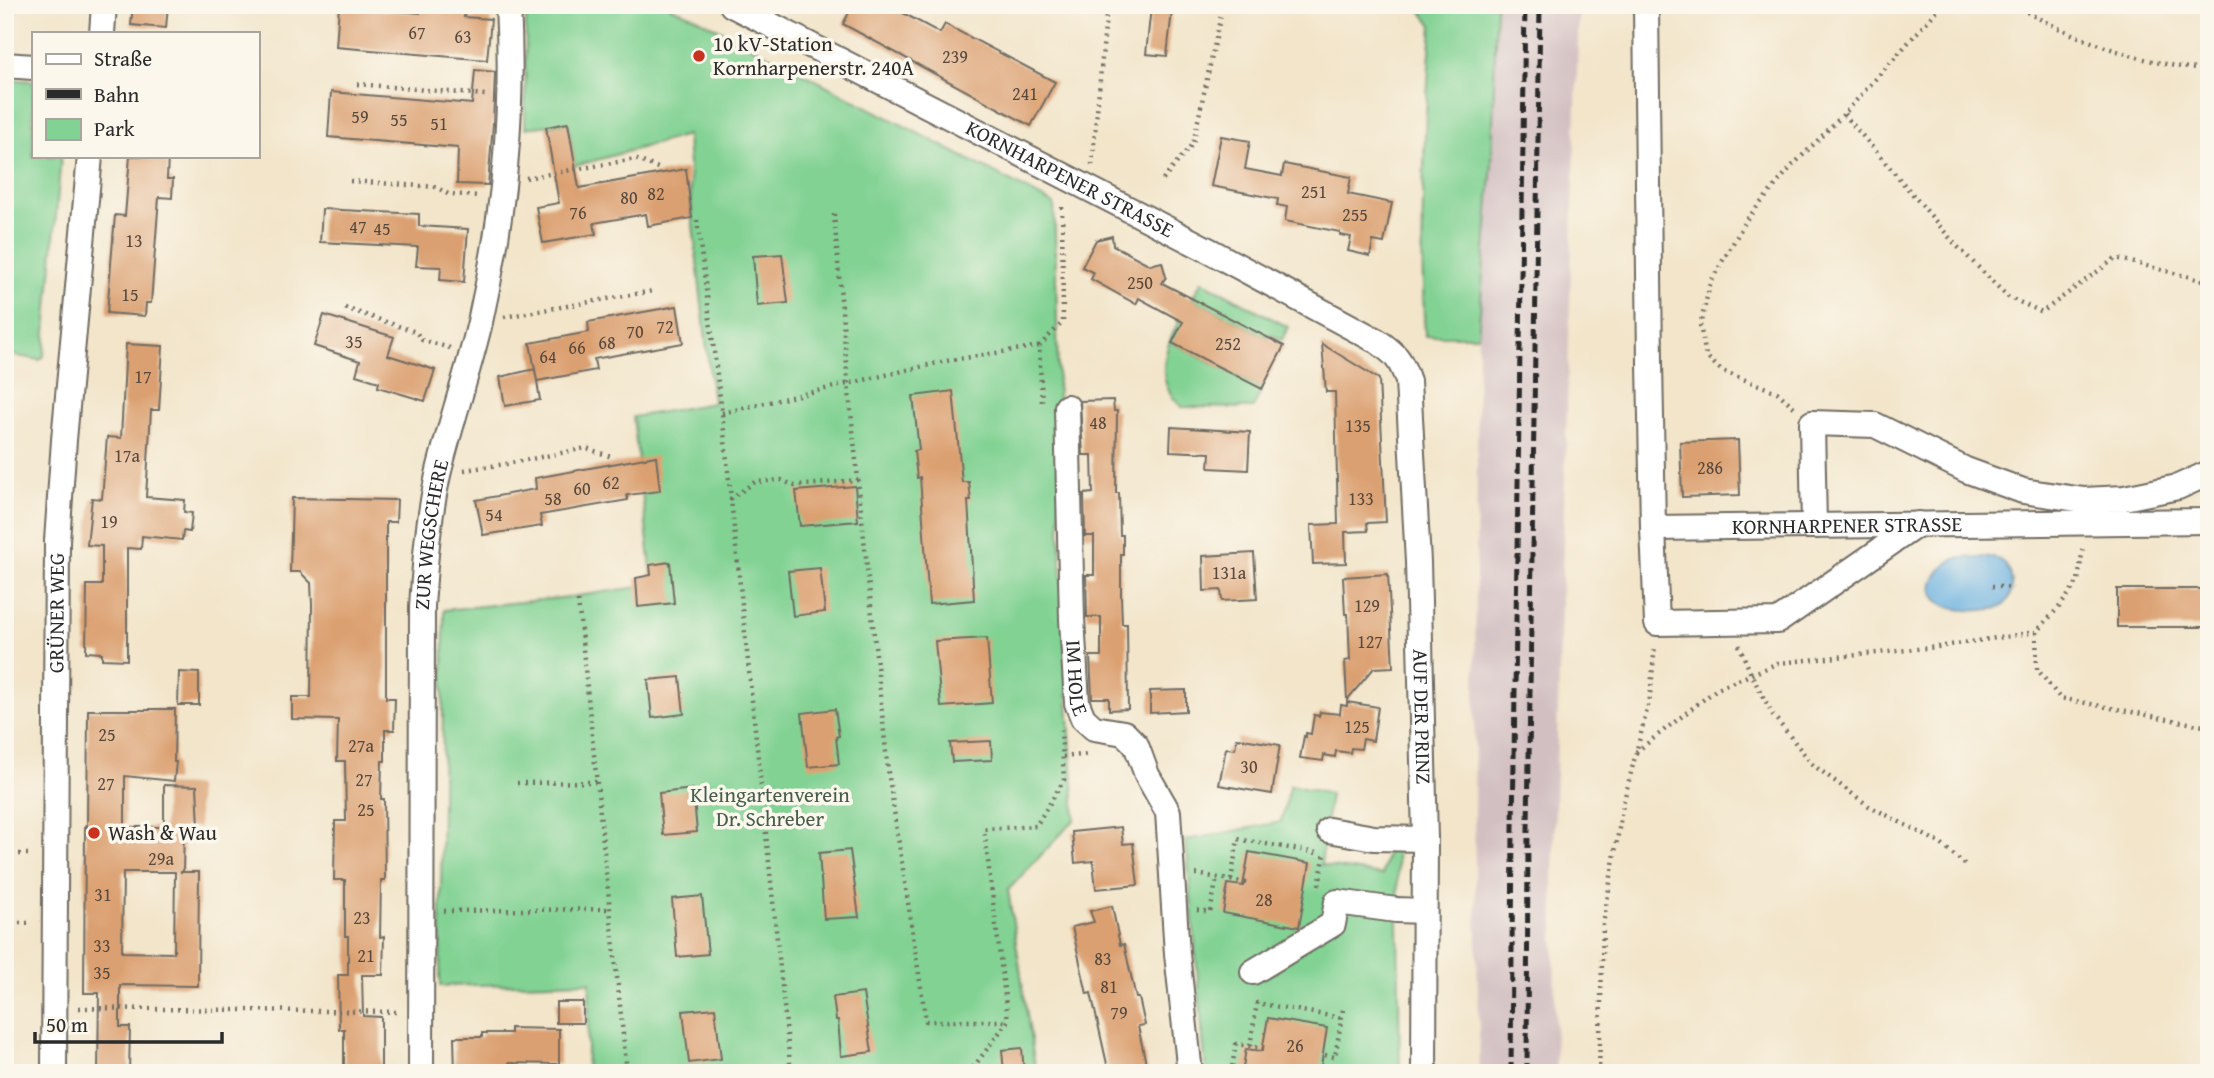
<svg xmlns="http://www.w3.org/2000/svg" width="2214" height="1078" viewBox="0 0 2214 1078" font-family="'Gentium Book Plus',serif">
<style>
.industrial{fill:#d2bfc1}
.green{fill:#81d293;stroke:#567e5f;stroke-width:2}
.water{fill:#69b0e0;stroke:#4a6e86;stroke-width:2}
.building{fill:#dba071;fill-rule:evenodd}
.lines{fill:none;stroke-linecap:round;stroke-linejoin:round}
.minor-casing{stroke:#716c63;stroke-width:28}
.path{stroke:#716c63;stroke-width:4.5;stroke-dasharray:2 5;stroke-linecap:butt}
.minor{stroke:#fff;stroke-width:24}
.rail{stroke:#2b2b2b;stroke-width:5;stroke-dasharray:10 5;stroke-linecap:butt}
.poi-dot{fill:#c8321e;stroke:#fbf7ec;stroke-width:2.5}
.labels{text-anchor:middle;stroke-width:7;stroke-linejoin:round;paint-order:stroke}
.number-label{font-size:18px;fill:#57483c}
.poi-label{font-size:21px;fill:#2b2b2b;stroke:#fbf7ec;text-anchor:start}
.street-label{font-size:21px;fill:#2b2b2b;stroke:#fbf7ec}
.park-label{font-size:21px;fill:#455d4a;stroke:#fbf7ec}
</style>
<rect width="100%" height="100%" fill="#fbf7ec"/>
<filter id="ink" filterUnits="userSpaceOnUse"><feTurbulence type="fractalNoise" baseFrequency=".0143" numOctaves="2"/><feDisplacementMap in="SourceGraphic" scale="14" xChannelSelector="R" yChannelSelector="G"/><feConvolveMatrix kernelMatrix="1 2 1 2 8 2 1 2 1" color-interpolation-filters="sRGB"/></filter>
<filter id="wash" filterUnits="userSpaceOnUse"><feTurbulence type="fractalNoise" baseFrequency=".00686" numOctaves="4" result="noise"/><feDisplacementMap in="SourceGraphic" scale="28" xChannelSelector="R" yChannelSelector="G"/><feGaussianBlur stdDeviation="1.57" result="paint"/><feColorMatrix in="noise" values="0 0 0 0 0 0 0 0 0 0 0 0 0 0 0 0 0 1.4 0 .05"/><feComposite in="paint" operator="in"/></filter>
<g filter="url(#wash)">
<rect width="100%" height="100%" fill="#f2e5ca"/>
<path class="industrial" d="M1488,5H1579L1553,874L1556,1073H1480L1474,821L1478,336Z"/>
<path class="green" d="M526,5H666L695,17L1054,204C1059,331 1057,458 1062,586C1065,664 1071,741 1075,819L1008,890L1036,1073H586L590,982L440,986L444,610L570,597L653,585L633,417L713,403L692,216L687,135L575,166L568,123L525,128Z
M1416,5H1496L1492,163L1478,336H1425C1419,232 1424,128 1432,25Z
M5,79L33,81V156H61L44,356L40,360L5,354Z
M1202,281L1288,327L1282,340L1270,334L1268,338L1195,300L1173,343L1262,389L1253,408L1182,407C1140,372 1182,316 1202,281Z
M1290,785L1330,794L1321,865L1382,875L1389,846L1397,847L1400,1073H1206L1186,840L1281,822Z"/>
<path class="water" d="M1958,558C1970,558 1991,554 2001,561C2017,572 2016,606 1994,609C1980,611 1953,612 1941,603C1921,589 1940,563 1958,558Z"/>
<g id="blocks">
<path class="building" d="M133,5H168L166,28L131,25Z
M351,5H373V9L420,13V5H466L464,17L491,19L487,60L336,47L339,6L351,7Z
M853,5H907L903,13L940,33L945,24L1055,82L1031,126L843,24Z
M1151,7L1172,10L1167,56L1146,54Z
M475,70L495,72L493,124L488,185L457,184L458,148L328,137L331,92L472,104Z
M568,123L579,188L686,169L692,218L648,226L646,214L594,223L596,234L543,243L536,207L559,203L546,127Z
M1221,136L1250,141L1245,169L1282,176L1284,164L1351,177L1348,194L1392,203L1384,243L1373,241L1370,256L1348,251L1351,237L1340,235V232L1285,221L1287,207L1277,205L1278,199L1211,186Z
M130,156H168L167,179H173L172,198L159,197L151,303H146L145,316L107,313L115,215L125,216Z
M322,209L419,214V226L468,229L464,282L440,280L441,267L416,266L418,247L320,242Z
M1112,236L1113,245L1150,265L1162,262L1166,277L1162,283L1284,346L1262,389L1172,343L1183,322L1139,298L1136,304L1091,279L1094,273L1082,267L1096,240Z
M782,254L788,303L757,306L753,256Z
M677,306L683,343L594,359L596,370L537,381L530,343L589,332L588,322Z
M324,315L394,337L388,355L435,370L425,401L378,387L379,382L356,375L360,361L314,346Z
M126,344L163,346L159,410H151L146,497L185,500L184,512L192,513L190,532L183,531L182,540L142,536L141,549L127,548V660L102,659V653L86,652L87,585H102V546L87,545L92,498L102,499L107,437L121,438Z
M1322,344L1379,379L1386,522L1367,523L1368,531L1345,532L1346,563L1313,564L1311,525L1338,524L1335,392H1326Z
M535,369L540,400L505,406L500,377Z
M953,391L962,482H969L971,501H968L974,600L929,604L920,477L917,478L914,451L919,450L913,396Z
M1113,400L1114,411H1117L1116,493H1119L1120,535H1123V554H1121V596L1122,624H1127L1128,709L1109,710V698H1092L1090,656H1101V617H1087L1086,575H1094V536H1085L1084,494L1093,493L1092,455H1083L1080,401Z
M1171,427L1250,432L1248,470L1209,468L1210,453L1170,451Z
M1738,440L1740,495L1682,497L1680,442Z
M656,456L660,491L627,495L628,500L540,515L542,526L483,535L476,500L536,489L535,478Z
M855,486L858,521L800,526L796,491Z
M292,498L397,500L396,522H386V698H395L394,730H385V761H382L381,799H384L385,880H381L380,937L384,936L383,975H362L363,1016L381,1017V1073H344V1029H339L338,975H348V936H345V880H334L335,821H346L345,761H337L338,720L292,719V697H311L312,605L311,583L300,572H290Z
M1254,553L1257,599L1222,601L1221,590L1204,591L1203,556Z
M670,562L674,603L638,607L636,578L651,575L650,565Z
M820,568L825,612L793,616L788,571Z
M1388,574L1393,667L1374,668L1347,700L1345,661L1350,660L1348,614H1345L1343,577Z
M2117,589H2207L2206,627H2117Z
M987,638L992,703L941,707L935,641Z
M179,672L199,673V705H178Z
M680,677L684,714L652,718L648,680Z
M1186,690V711L1150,713V691Z
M1347,702L1378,707L1373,741L1363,739L1361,749L1351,748L1350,753L1336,751L1335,757L1324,755L1323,761L1300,758L1304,736L1306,737V733L1311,734L1314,715L1319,716L1320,712L1340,714L1341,705L1347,706Z
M150,709H175L174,762H176L174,781L125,776V827H164V785L197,786L199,827H184L183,872H180H199L198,986L120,985V1027H130L129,1073H98L99,993H84L85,826L87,827L88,710H150ZM123,872H175L174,953L122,952Z
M835,709L839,736L836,737L839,764L808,767L802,713Z
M1237,738L1280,745L1272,794L1219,785L1226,748L1235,749Z
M991,741L992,760L952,762L950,743Z
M693,789L697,832L663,835L659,793Z
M1121,827L1123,844L1133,843L1138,885L1096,889L1093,861L1075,863L1072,832Z
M850,850L859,917L824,919L819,853Z
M1249,852L1310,863L1299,927L1223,913L1228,884L1243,886Z
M702,896L708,954L677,957L672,899Z
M1112,906L1120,945L1124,944L1136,998H1139L1145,1025L1138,1026L1148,1073H1109L1091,993L1087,994L1072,927L1094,922L1090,911Z
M863,993L872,1052L841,1056L838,1020H836L833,997Z
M556,1002H583V1023H556Z
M715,1008L721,1059L689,1063L683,1011Z
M1268,1018L1327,1028L1320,1073H1242L1246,1049L1262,1051Z
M510,1028L559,1029V1064L509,1063V1068H482V1073H455L454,1037H482V1033H510Z
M1022,1048L1024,1073H1004L1002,1050Z"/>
</g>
</g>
<g filter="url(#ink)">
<use href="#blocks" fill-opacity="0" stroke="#716c63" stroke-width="2"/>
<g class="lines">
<defs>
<g id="minor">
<path id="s1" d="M732,5L1210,251L1377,341C1396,354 1401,360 1408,381L1418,562L1425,839L1424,1073"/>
<path d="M1646,5L1650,362L1653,528L1657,623L1778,621L1918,524"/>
<path d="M102,33L104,5"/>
<path d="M5,65L33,67"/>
<path id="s2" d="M1067,407L1072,619L1077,703L1083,718L1094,728L1124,733L1136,745L1147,775L1168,812L1177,954L1190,1073"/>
<path d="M1814,526L1812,423L1875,425L1966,470L2023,491L2084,500L2124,498L2178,487L2209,473"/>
<path id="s3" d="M1653,528L2209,521"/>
<path d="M1329,830L1374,838L1425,839"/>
<path d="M1253,972L1333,924L1337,902L1396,910L1424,911"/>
<path id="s4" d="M54,1073L57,541L64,440L90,156"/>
<path id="s5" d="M421,1073L422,607C425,561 428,520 438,475C450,424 468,373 480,322C504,215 514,114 508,5"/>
</g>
</defs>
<use href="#minor" class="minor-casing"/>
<path class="path" d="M2015,5C2065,36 2149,67 2209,70
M357,84L485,95
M1844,114L1955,244L2008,297L2042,312L2116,258L2209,282
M1092,165L1107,5
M526,178L635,159L658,168
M1163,180L1193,143L1221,15
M350,181L436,187L448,194L480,196
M834,214L848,383L888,771L926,1021H1008
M697,220L722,413L791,1073
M345,308L416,332L422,340L450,348
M504,317L653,291
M1039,346L1063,322L1062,202
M1794,407L1777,392L1722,371L1706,356L1700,325L1711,281L1747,219L1791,167L1844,114L1942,5
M722,413L946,361L1039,346L1042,402
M464,470L506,464L586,448L612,457
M730,499L755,482L781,480L795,486L858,480
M1992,586L2013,588
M578,601L627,1073
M2036,632L2037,669L2060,698L2209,727
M1739,645L1751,674L1773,715L1813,765L1869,806L1940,843L1968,867
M1636,752L1717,689L1778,663L1937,647L2036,632L2061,605L2078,581L2083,547
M1063,757L1090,754
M517,783L596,782
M5,854H33
M1196,874L1247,883
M1231,880L1238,839L1317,853
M1319,885L1325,853
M1197,910L1210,912L1217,878
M444,911L609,909
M5,923H33
M79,1008L399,1012
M1250,1046L1257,1003L1342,1018
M1325,1055L1335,1057L1343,1009
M969,1073L1008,1021L984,829L1036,826L1064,780L1061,729
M1231,1073L1236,1044L1266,1048
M1599,1073L1603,925L1623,804L1650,698L1655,645"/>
<use href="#minor" class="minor"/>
<path class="rail" d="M1511,1073L1513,828L1525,5
M1527,1073L1528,828L1540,5"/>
</g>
</g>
<g class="poi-dot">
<circle cx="699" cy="56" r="7"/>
<circle cx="94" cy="833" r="7"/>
</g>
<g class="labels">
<g class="number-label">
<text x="417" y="39">67</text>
<text x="463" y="43">63</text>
<text x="955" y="63">239</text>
<text x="1025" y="100">241</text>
<text x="360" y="123">59</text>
<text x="399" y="126">55</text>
<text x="439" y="130">51</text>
<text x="1314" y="198">251</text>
<text x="656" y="200">82</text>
<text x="629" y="204">80</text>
<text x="578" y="219">76</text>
<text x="1355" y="221">255</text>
<text x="358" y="233">47</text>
<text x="382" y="235">45</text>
<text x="134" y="247">13</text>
<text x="1140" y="289">250</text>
<text x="130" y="301">15</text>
<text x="665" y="333">72</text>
<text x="635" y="338">70</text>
<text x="354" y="348">35</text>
<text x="607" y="349">68</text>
<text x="1228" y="350">252</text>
<text x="577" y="354">66</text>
<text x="548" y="363">64</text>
<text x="143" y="383">17</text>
<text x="1098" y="429">48</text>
<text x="1358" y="432">135</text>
<text x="127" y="462">17a</text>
<text x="1710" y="474">286</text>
<text x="611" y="489">62</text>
<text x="582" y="495">60</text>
<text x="553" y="505">58</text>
<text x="1361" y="505">133</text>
<text x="494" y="521">54</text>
<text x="109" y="528">19</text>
<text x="1229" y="579">131a</text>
<text x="1367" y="612">129</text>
<text x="1370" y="648">127</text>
<text x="1357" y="733">125</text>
<text x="107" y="741">25</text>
<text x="361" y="752">27a</text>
<text x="1249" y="773">30</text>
<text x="364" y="786">27</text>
<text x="106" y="790">27</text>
<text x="366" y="816">25</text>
<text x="161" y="865">29a</text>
<text x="103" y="901">31</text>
<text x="1264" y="906">28</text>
<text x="362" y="924">23</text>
<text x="102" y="952">33</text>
<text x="366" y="962">21</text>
<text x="1103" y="965">83</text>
<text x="102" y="979">35</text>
<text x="1109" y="993">81</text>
<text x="1119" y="1019">79</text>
<text x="1295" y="1052">26</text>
</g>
<g class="poi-label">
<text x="713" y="51">10 kV-Station<tspan x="713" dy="24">Kornharpenerstr. 240A</tspan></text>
<text x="108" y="840">Wash &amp; Wau</text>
</g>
<g class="street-label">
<text dy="7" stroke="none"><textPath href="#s1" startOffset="380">KORNHARPENER STRASSE</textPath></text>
<text dy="7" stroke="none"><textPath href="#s3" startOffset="194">KORNHARPENER STRASSE</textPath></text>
<text dy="7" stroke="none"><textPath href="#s5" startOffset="539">ZUR WEGSCHERE</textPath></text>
<text dy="7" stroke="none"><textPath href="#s4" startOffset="460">GRÜNER WEG</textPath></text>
<text dy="7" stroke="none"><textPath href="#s2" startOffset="271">IM HOLE</textPath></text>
<text dy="7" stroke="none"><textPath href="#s1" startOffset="1115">AUF DER PRINZ</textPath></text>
</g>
<g class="park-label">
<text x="770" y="802">Kleingartenverein<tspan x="770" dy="24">Dr. Schreber</tspan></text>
</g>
</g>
<rect width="2214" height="1078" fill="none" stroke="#fbf7ec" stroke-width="28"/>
<rect x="32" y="32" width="228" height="126" fill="#fbf7ec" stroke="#a8a59f" stroke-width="2"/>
<rect x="46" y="54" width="35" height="10" fill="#ffffff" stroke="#a8a59f" stroke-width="2"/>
<text x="94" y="66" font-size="21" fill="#2b2b2b">Straße</text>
<rect x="46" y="89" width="35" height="10" fill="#2b2b2b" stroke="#a8a59f" stroke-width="2"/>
<text x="94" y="102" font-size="21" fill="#2b2b2b">Bahn</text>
<rect x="46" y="119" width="35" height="21" fill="#81d293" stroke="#a8a59f" stroke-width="2"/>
<text x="94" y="136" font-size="21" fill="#2b2b2b">Park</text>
<path d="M35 1032v10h187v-10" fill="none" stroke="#2b2b2b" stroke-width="3.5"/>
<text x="46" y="1032" font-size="21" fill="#2b2b2b" stroke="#fbf7ec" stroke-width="5" paint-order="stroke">50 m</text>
</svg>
